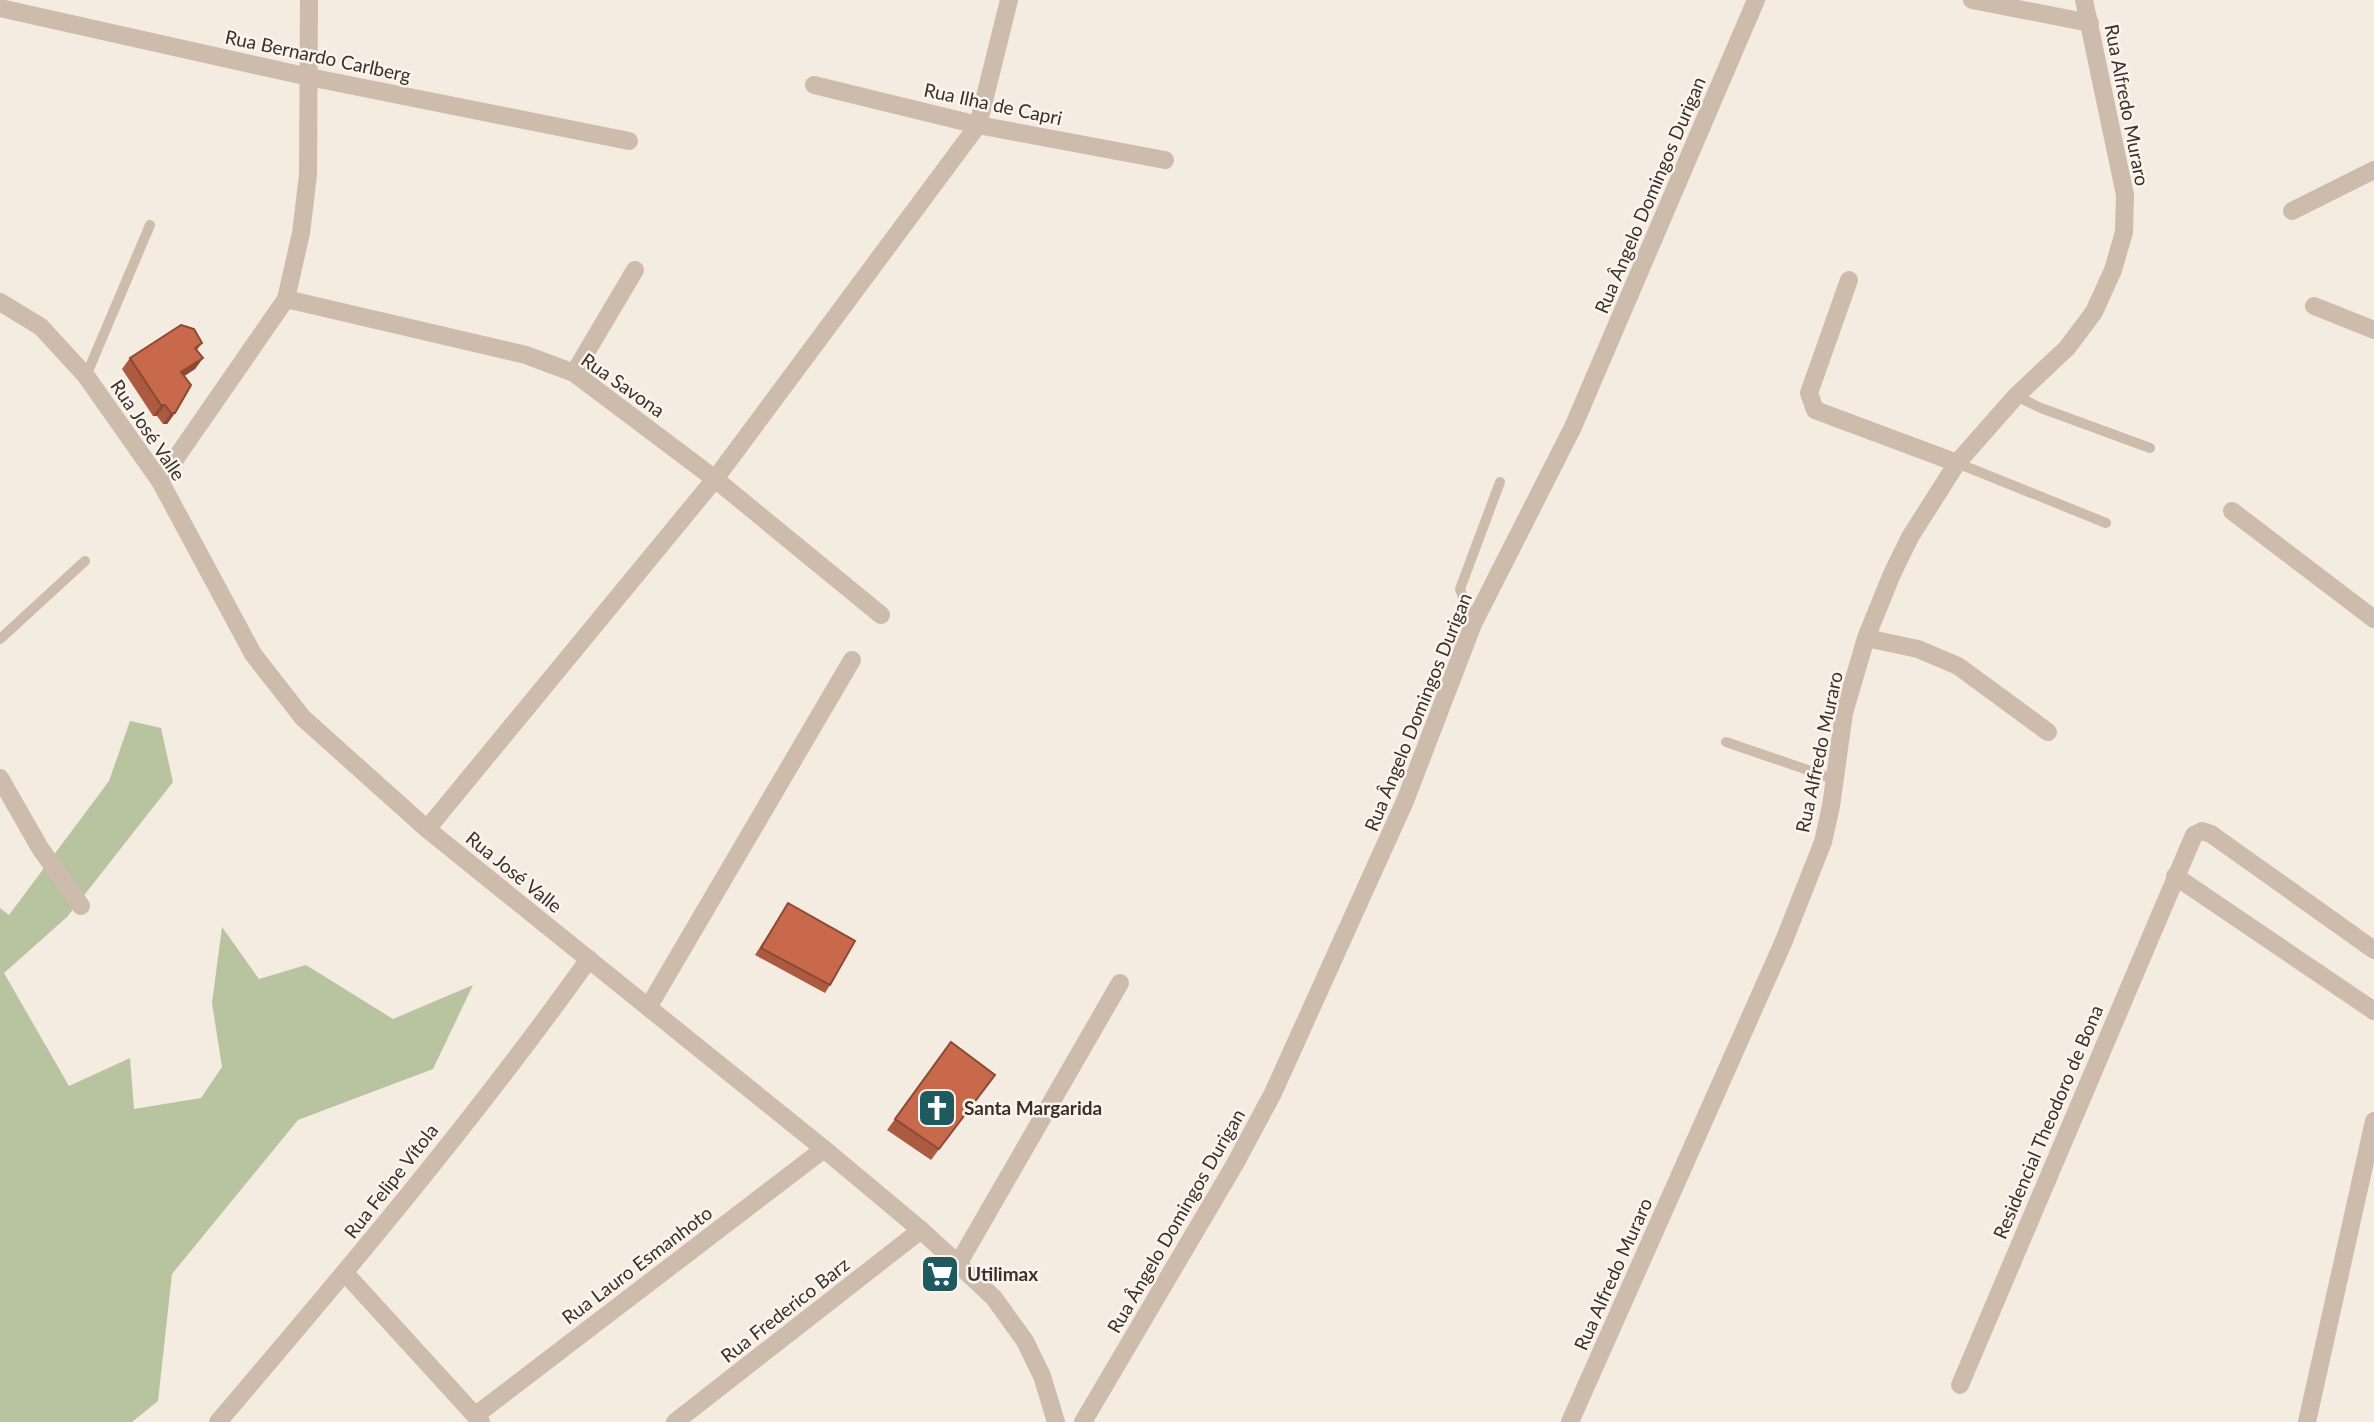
<svg xmlns="http://www.w3.org/2000/svg" width="2374" height="1422" viewBox="0 0 2374 1422" font-family="Lato,sans-serif">
<style>
.green{fill:#b8c4a0}
.lines{fill:none;stroke-linecap:round;stroke-linejoin:round}
.service{stroke:#cdbbac;stroke-width:10}
.minor{stroke:#cdbbac;stroke-width:18}
.tertiary{stroke:#cdbbac;stroke-width:18}
.wall{fill:#ac5a40}
.shaded-wall{fill:#8c4a34}
.building{fill:#c8694b;stroke:#8c4a34;stroke-width:2}
.labels{text-anchor:middle;stroke-width:5;stroke-linejoin:round;paint-order:stroke}
.street-label{font-size:19px;fill:#3b302b;stroke:#fbf5ee}
.poi-label{font-size:19px;font-weight:bold;fill:#3b302b;stroke:#fbf5ee;text-anchor:start}
</style>
<rect width="100%" height="100%" fill="#f4ebe1"/>
<path class="green" d="M130,721L161,728L173,782L67,917L4,973L69,1086L130,1058L134,1109L201,1098L222,1067L212,1003L222,927L259,979L306,965L393,1019L473,985L433,1069L298,1120L172,1274L158,1401L132,1422H0V908L9,915L109,781Z"/>
<g class="lines">
<path class="service" d="M86,376L150,225
M2016,396L2041,408L2150,448
M1957,463L2106,523
M1473,624L1460,589L1500,482
M0,639L85,561
M1726,742L1834,779"/>
<path class="minor" d="M1972,0L2090,23
M0,8L309,77L629,141
M814,85L978,125L1165,160
M2292,211L2374,170
M1849,280L1809,393L1815,410L1957,463
M286,299L526,355L574,373L715,479L881,615
M2314,306L2374,330
M574,373L635,270
M160,481L286,299L301,233L308,175L309,0
M2232,511L2374,619
M1866,638L1918,649L1958,666L2048,732
M0,778L40,848L81,906
M427,829L715,479L978,125L1009,0
M2175,876L2374,1011
M649,1006L852,660
M958,1264L1120,983
M345,1273L481,1422
M1960,1385L2194,835L2202,831L2211,834L2374,950
M476,1415L824,1149
M218,1422C346,1272 474,1120 589,959
M675,1422L921,1230
M1083,1422L1235,1164L1273,1093L1405,801L1473,624L1573,427L1756,0
M1570,1422L1783,943L1823,842L1831,806L1844,713L1866,638L1892,574L1910,537L1957,463L2016,396L2067,348L2094,312L2113,270L2124,232L2125,195L2084,0
M2307,1422L2374,1121"/>
<path class="tertiary" d="M0,302L41,327L86,376L160,481L253,654L303,718L427,829L824,1149L921,1230L958,1264L994,1298L1025,1341L1042,1376L1056,1422"/>
</g>
<path class="wall" d="M202,343L197,350L203,358L195,369L184,376L175,413L167,424H163L157,416H153L122,369L130,358Z
M788,903L830,985L825,993L755,955Z
M951,1042L995,1075L931,1160L887,1130Z"/>
<path class="shaded-wall" d="M203,358L195,369L174,383L181,372Z
M161,405H165L157,416H153Z
M171,413H175L167,424H163Z"/>
<path class="building" d="M181,325L194,329L202,343L195,348L203,358L181,372L191,385L175,413H171L165,405H161L130,358Z
M788,903L855,941L830,985L761,948Z
M951,1042L995,1075L939,1149L895,1119Z"/>
<defs>
<symbol id="church-square" viewBox="-11 -11 22 22"><rect x="-9" y="-9" width="18" height="18" rx="4" fill="#1f5a5e" stroke="#fbf5ee"/><path d="M-1.2-6h2.4v3.5h3.3v2.4h-3.3V6h-2.4V-.1h-3.3v-2.4h3.3Z" fill="#fff"/></symbol>
<symbol id="supermarket-square" viewBox="-11 -11 22 22"><rect x="-9" y="-9" width="18" height="18" rx="4" fill="#1f5a5e" stroke="#fbf5ee"/><path d="M-6-5.5h2.5l.6 2H6L4.5 2H-2.5L-4.4-4H-6ZM-1.5 3.2a1.3 1.3 0 1 0 .1 0ZM3 3.2a1.3 1.3 0 1 0 .1 0Z" fill="#fff"/></symbol>
</defs>
<g fill-rule="evenodd">
<use href="#church-square" x="915" y="1086" width="44" height="44"/>
<use href="#supermarket-square" x="918" y="1252" width="44" height="44"/>
</g>
<g class="labels">
<g class="street-label">
<text transform="translate(318 56) rotate(12)" y="7">Rua Bernardo Carlberg</text>
<text transform="translate(993 104) rotate(12)" y="7">Rua Ilha de Capri</text>
<text transform="translate(2127 105) rotate(79)" y="7">Rua Alfredo Muraro</text>
<text transform="translate(1650 195) rotate(-67)" y="7">Rua Ângelo Domingos Durigan</text>
<text transform="translate(623 385) rotate(35)" y="7">Rua Savona</text>
<text transform="translate(148 430) rotate(56)" y="7">Rua José Valle</text>
<text transform="translate(1418 712) rotate(-68)" y="7">Rua Ângelo Domingos Durigan</text>
<text transform="translate(1819 752) rotate(-78)" y="7">Rua Alfredo Muraro</text>
<text transform="translate(514 872) rotate(39)" y="7">Rua José Valle</text>
<text transform="translate(2048 1122) rotate(-67)" y="7">Residencial Theodoro de Bona</text>
<text transform="translate(391 1181) rotate(-52)" y="7">Rua Felipe Vítola</text>
<text transform="translate(1176 1221) rotate(-60)" y="7">Rua Ângelo Domingos Durigan</text>
<text transform="translate(637 1265) rotate(-37)" y="7">Rua Lauro Esmanhoto</text>
<text transform="translate(1613 1274) rotate(-66)" y="7">Rua Alfredo Muraro</text>
<text transform="translate(785 1310) rotate(-38)" y="7">Rua Frederico Barz</text>
</g>
<g class="poi-label">
<text x="964" y="1115">Santa Margarida</text>
<text x="967" y="1281">Utilimax</text>
</g>
</g>
</svg>
